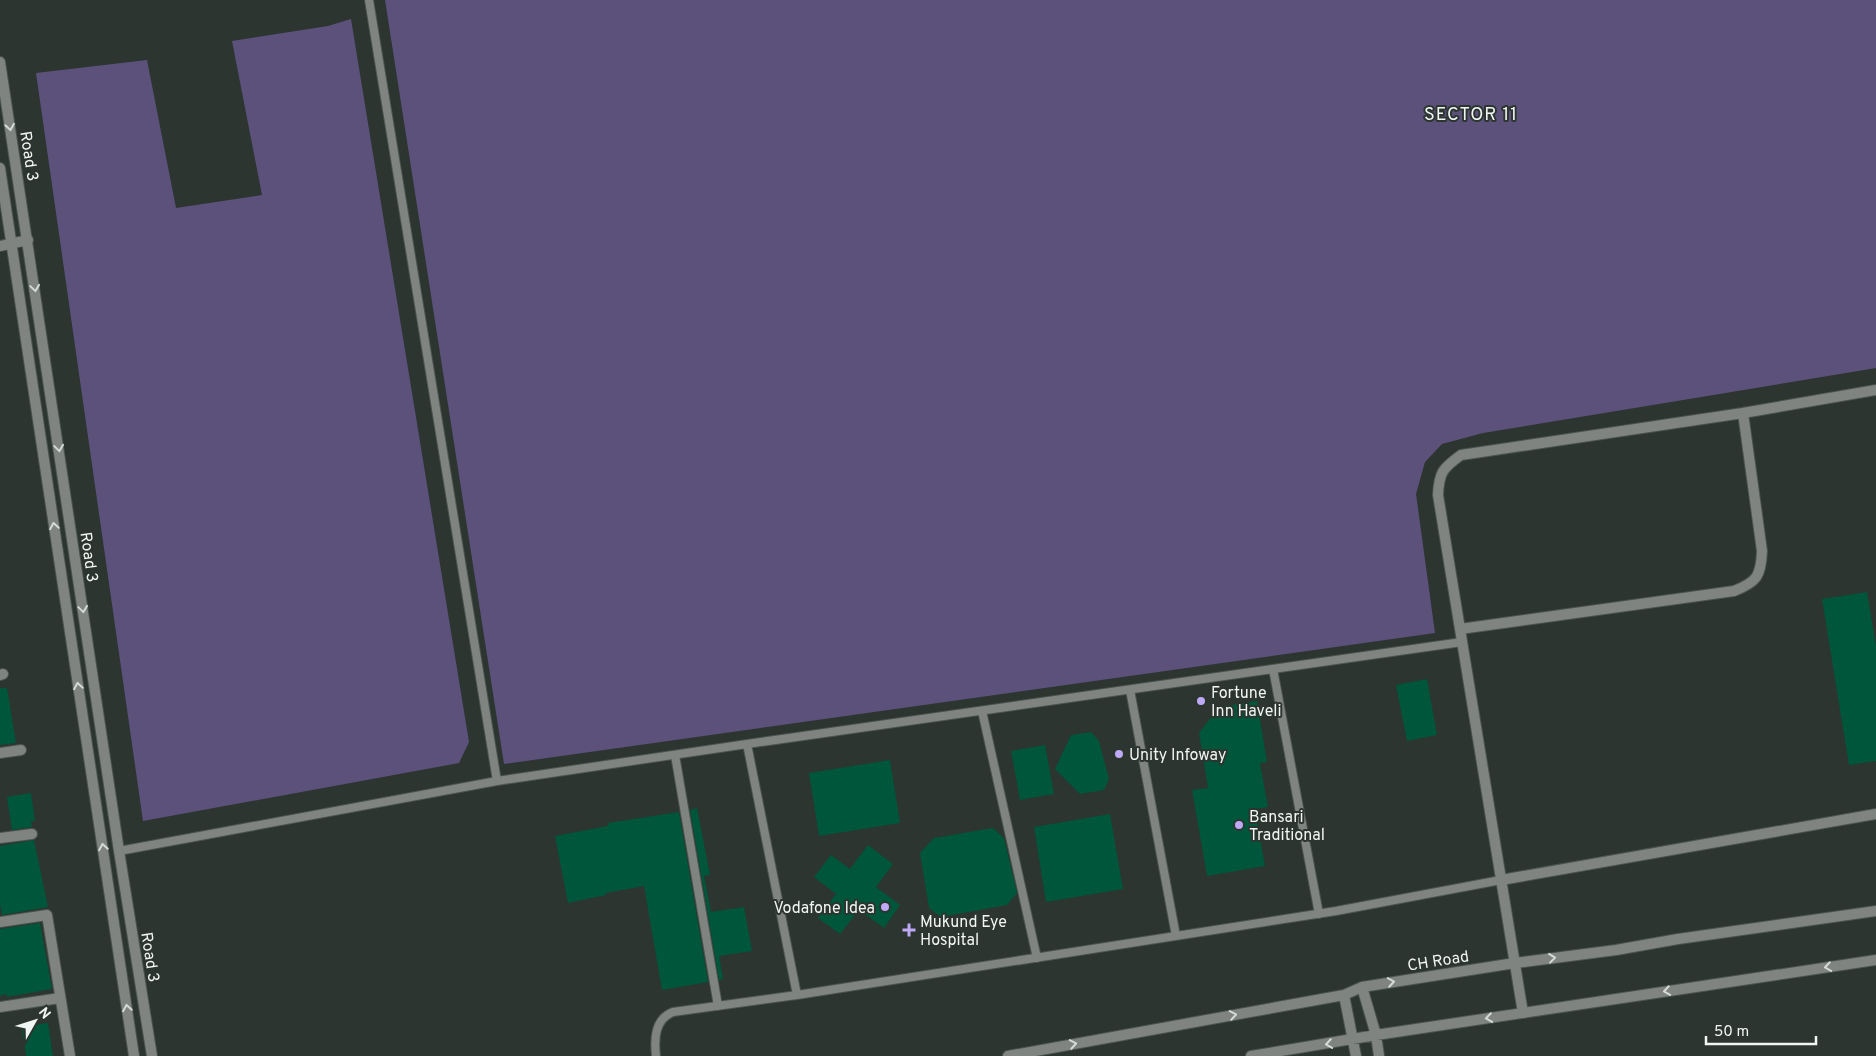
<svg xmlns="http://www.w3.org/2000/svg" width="1876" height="1056" viewBox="0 0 1876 1056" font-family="Overpass,sans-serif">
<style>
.green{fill:#5c517b}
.building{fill:#00563a}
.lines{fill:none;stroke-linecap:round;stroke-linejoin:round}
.service-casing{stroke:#4b544f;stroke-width:10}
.minor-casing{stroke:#4b544f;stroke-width:12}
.tertiary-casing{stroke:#4b544f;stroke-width:12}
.service{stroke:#7f8481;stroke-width:8}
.minor{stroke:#7f8481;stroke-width:10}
.tertiary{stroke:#7f8481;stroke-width:10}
.oneway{stroke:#d4dad6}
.poi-dot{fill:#bda9f5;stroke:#2c3530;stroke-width:2}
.labels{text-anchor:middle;stroke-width:4;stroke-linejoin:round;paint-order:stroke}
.street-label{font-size:16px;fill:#f0f6f3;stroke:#2c3530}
.poi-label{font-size:16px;fill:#f0f6f3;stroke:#2c3530;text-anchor:start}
.neighbourhood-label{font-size:18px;letter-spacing:1px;fill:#f0f6f3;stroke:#2c3530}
</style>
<rect width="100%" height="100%" fill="#2c3530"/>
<path class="green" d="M385,0H1876V368L1483,433L1442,444L1425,462L1416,494L1435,633L504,764Z
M351,19L469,742L459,763L143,821L36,73L147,60L176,208L262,195L232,41L328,26Z"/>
<path class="building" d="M1867,592L1876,646V761L1849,765L1822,599Z
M1427,679L1437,735L1407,741L1396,685Z
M0,688H7L16,743L0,745Z
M1257,701L1267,762L1260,763L1268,807L1255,809L1265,866L1207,876L1192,790L1208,788L1199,733L1219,707Z
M1091,732L1099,741L1109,779L1104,790L1080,794L1055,769L1071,735Z
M1045,745L1054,794L1020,800L1011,751Z
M890,760L900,823L819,836L809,773Z
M31,793L35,821H31L32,827L12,830L7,797Z
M697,808L710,875L704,876L711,912L744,907L752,951L719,956L723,979L719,980L690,810Z
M679,812L708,982L662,990L644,886L606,893V895L568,903L555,836L608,826V823Z
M1110,814L1123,889L1046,902L1034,827Z
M993,828L1004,838L1017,893L1007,905L941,917L929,908L920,853L934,838Z
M34,840L48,907L2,915L0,904V846Z
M868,845L893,864L876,887L900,905L884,928L859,910L840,934L818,918L836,894L814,877L831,855L850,869Z
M40,923L52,989L7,997L6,994L0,996V929Z
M48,1023L53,1056H26L22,1027Z"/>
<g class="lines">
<defs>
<path id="service" d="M1273,669L1319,914
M1130,690L1176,936
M982,711L1037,958
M747,744L797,995
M675,755L718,1006
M497,781L747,744L1462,642
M119,851L497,781L369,0
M656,1056C654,1038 655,1019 673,1012L797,995L1336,911L1501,880"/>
<path id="minor" d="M0,246L28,240
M1460,629L1734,591C1757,582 1761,576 1762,551L1743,413
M0,675L3,674
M0,753L21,750
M0,838L32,834
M1501,880L1876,814
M0,922L47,915L70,1056
M0,1007L60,998
M1523,1013L1438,495C1439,472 1443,468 1461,455L1743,413L1876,390"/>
<path id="tertiary" d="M0,62L119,851L152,1056
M0,168L134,1056
M1362,987L1376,1035L1379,1056
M1344,995L1356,1056
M1008,1056L1344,995L1362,987L1515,963L1616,950L1678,939L1876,911
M1251,1056L1376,1035L1876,960"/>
</defs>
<use href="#service" class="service-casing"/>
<use href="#minor" class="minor-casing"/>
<use href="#tertiary" class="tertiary-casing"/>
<use href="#service" class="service"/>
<use href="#minor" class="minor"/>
<use href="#tertiary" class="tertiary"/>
</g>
<defs><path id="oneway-chevron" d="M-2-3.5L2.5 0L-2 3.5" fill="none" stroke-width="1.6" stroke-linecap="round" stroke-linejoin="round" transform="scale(1.25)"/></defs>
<g class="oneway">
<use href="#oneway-chevron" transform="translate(10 127) rotate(81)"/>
<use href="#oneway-chevron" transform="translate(35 288) rotate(82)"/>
<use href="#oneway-chevron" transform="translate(59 448) rotate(82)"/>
<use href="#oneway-chevron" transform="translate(54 526) rotate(-99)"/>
<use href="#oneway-chevron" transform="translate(83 609) rotate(82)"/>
<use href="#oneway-chevron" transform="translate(78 686) rotate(-99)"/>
<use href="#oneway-chevron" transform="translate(103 847) rotate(-99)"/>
<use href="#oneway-chevron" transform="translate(1552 958) rotate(-7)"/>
<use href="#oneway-chevron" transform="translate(1828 967) rotate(171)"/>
<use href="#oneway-chevron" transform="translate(1391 982) rotate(-9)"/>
<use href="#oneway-chevron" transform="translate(1667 991) rotate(171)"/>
<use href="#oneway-chevron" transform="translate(127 1008) rotate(-99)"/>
<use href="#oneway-chevron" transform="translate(1233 1015) rotate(-10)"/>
<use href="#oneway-chevron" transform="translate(1489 1018) rotate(172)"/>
<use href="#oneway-chevron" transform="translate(1073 1044) rotate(-10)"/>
<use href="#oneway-chevron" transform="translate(1329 1044) rotate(171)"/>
</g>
<g class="poi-dot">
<circle cx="1201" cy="701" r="5"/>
<circle cx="1119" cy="754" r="5"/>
<circle cx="1239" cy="825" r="5"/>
<circle cx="885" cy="907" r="5"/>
<path d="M906.5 922.5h5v5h5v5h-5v5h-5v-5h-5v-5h5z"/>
</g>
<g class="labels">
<g class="street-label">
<text transform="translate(30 156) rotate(81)" y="6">Road 3</text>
<text transform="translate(90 557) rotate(82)" y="6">Road 3</text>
<text transform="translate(151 957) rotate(81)" y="6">Road 3</text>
<text transform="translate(1438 960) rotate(-9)" y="6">CH Road</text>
</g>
<g class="poi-label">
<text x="1211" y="698">Fortune<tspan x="1211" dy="18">Inn Haveli</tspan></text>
<text x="1129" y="760">Unity Infoway</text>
<text x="1249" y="822">Bansari<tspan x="1249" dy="18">Traditional</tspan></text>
<text x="875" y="913" text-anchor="end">Vodafone Idea</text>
<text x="920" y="927">Mukund Eye<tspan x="920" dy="18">Hospital</tspan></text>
</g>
<g class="neighbourhood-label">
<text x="1471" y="120">SECTOR 11</text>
</g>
</g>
<g transform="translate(35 1021) rotate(51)" stroke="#2c3530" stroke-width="4" paint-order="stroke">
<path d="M0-4L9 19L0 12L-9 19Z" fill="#f0f6f3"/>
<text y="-8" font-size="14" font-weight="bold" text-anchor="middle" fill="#f0f6f3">N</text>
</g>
<path d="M1706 1036v8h110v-8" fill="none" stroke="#f0f6f3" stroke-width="2.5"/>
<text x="1714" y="1036" font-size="15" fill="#f0f6f3" stroke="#2c3530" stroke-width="4" paint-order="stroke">50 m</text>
</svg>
